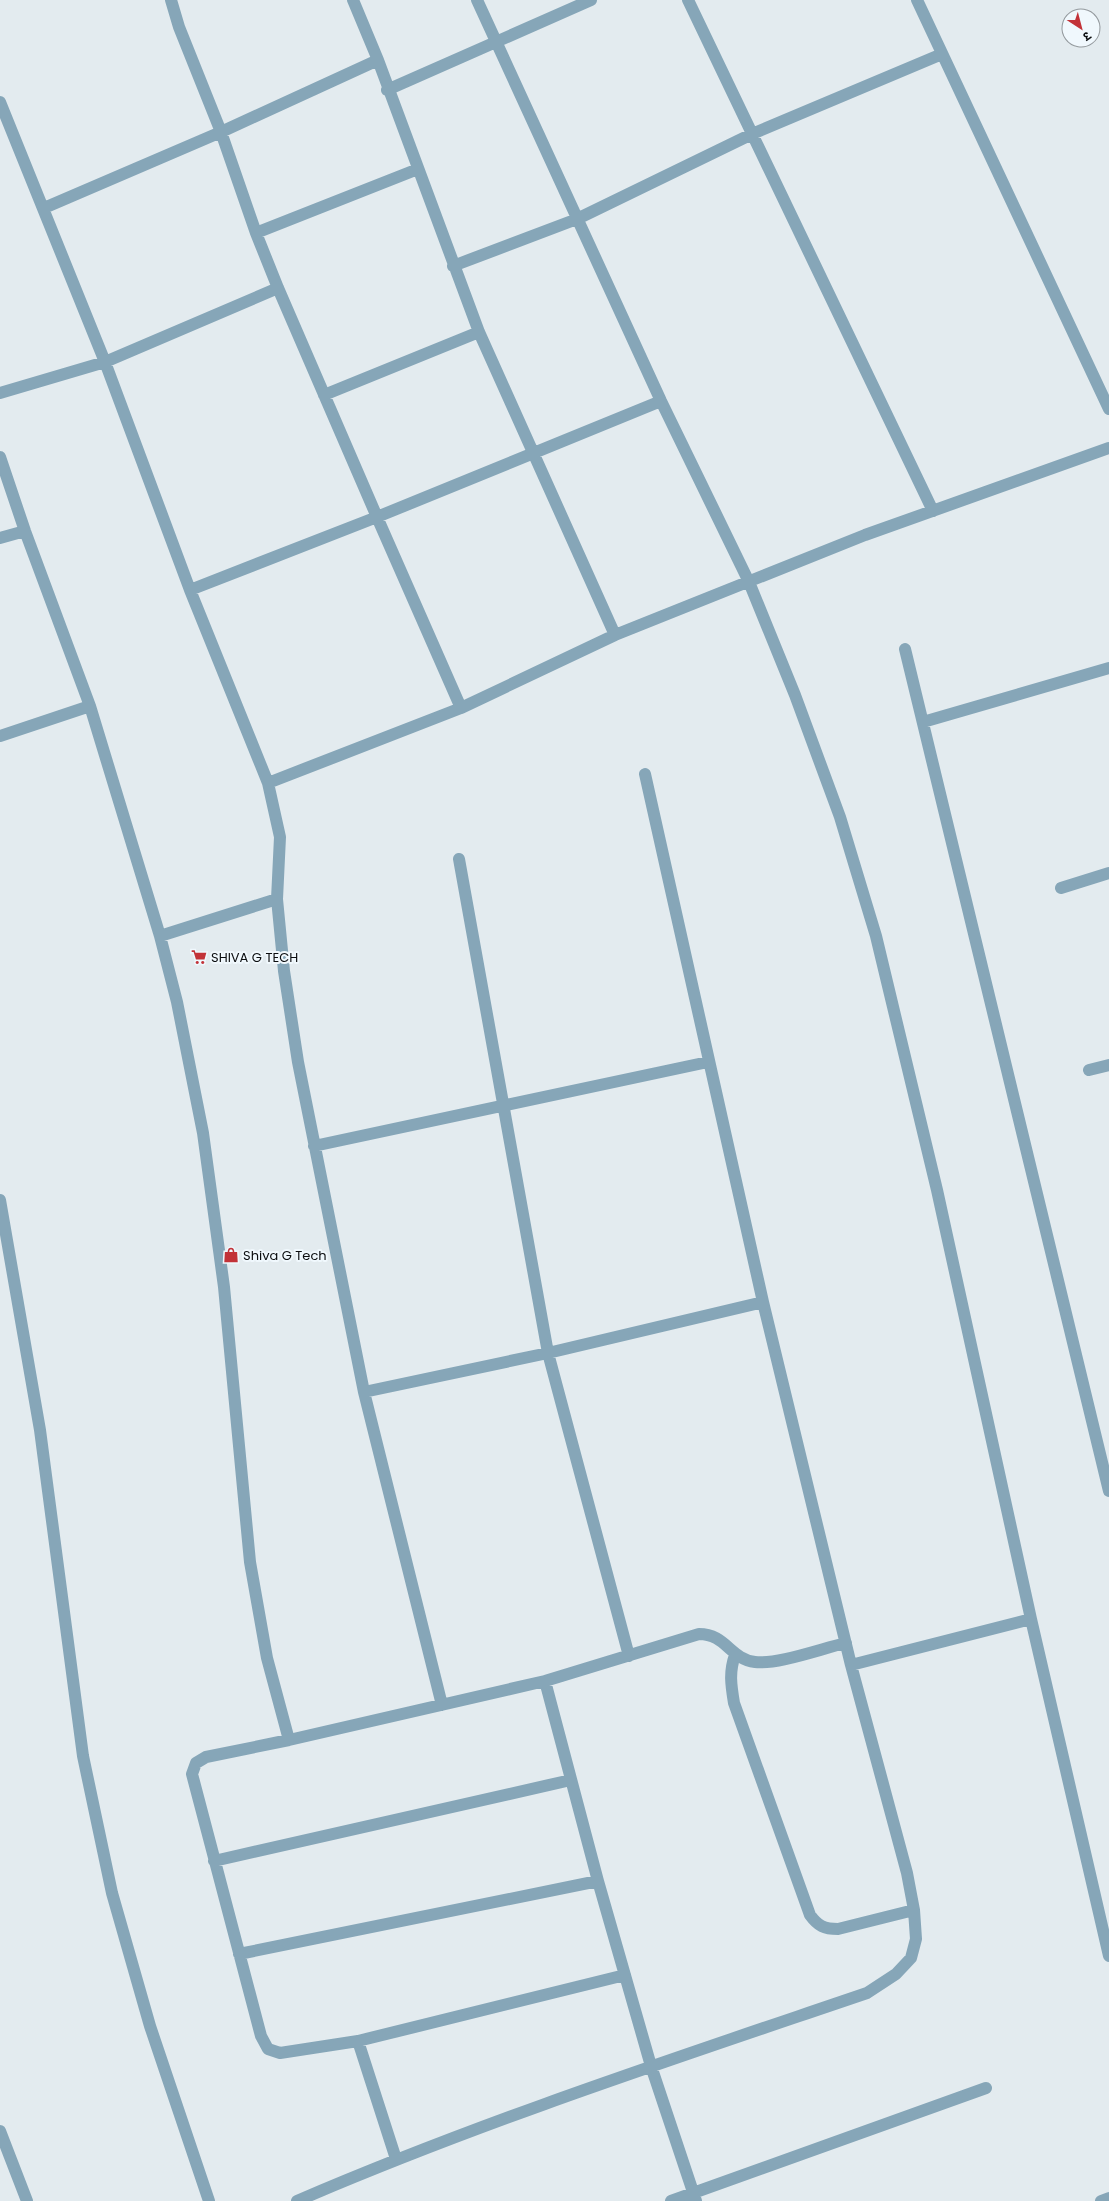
<svg xmlns="http://www.w3.org/2000/svg" width="1109" height="2201" viewBox="0 0 1109 2201" font-family="Poppins,'Noto Sans Devanagari',sans-serif">
<style>
.lines{fill:none;stroke-linecap:round;stroke-linejoin:round}
.street{stroke:#86a6b8;stroke-width:12}
.labels{text-anchor:middle;stroke-width:4;stroke-linejoin:round;paint-order:stroke}
.poi-label{font-size:13px;fill:#0b0d0f;stroke:#f0f8fd;text-anchor:start}
</style>
<rect width="100%" height="100%" fill="#e3ebef"/>
<g class="lines">
<path class="street" d="M171,0L179,27L221,132L256,233L278,288L377,517L461,708
M353,0L378,60L479,332L615,635
M477,0L661,401L749,582L795,695L840,817L876,936L937,1190L1031,1619L1109,1956
M688,0L933,511
M917,0L1109,409
M387,90L591,0
M0,102L105,362L190,590L268,783L280,837L277,899L284,971L298,1062L364,1392L442,1705
M44,208L221,132L378,60
M256,233L418,169
M453,266L577,219L752,134L942,54
M0,393L105,362L278,288
M324,395L479,332
M0,457L25,531L90,706L160,936L177,1002L203,1133L224,1287L250,1562L267,1658L289,1740
M0,538L25,531
M190,590L377,517L661,401
M905,649L1109,1491
M923,722L1109,668
M0,736L90,706
M268,783L461,708L615,635L865,535L1109,448
M459,859L548,1353L629,1656
M1061,888L1109,873
M160,936L277,899
M1089,1070L1109,1065
M314,1146L708,1062
M0,1200L40,1430L83,1756L112,1893L150,2026L209,2201
M364,1392L548,1353L763,1302
M735,1655C729,1672 731,1685 734,1703L810,1915C818,1926 824,1929 838,1929L914,1910
M851,1665L1031,1619
M545,1681L598,1881L651,2066L696,2201
M214,1861L571,1780
M239,1954L598,1881
M625,1975L358,2041L280,2053L268,2049L261,2036L192,1774L196,1763L206,1757L289,1740L545,1681L699,1634C726,1634 730,1659 755,1662C777,1665 823,1648 846,1643
M358,2041L396,2159
M0,2131L27,2201
M297,2201C483,2121 676,2058 867,1993L896,1974L911,1958L916,1939L914,1910L907,1873L851,1665L763,1302L645,774
M671,2201L986,2088
M1101,2201L1109,2198"/>
</g>
<defs>
<symbol id="supermarket-bare" viewBox="-9 -9 18 18"><path d="M-6-5.5h2.5l.6 2H6L4.5 2H-2.5L-4.4-4H-6ZM-1.5 3.2a1.3 1.3 0 1 0 .1 0ZM3 3.2a1.3 1.3 0 1 0 .1 0Z" fill="#c23238" stroke="#f0f8fd" stroke-width="2.5" paint-order="stroke"/></symbol>
<symbol id="shop-bare" viewBox="-9 -9 18 18"><path d="M-5-2.5h2.3a2.7 3.5 0 0 1 5.4 0H5L5.5 6h-11ZM-1.5-2.5h3a1.5 2.3 0 0 0-3 0Z" fill="#c23238" stroke="#f0f8fd" stroke-width="2.5" paint-order="stroke"/></symbol>
</defs>
<g fill-rule="evenodd">
<use href="#supermarket-bare" x="188" y="946" width="22" height="22"/>
<use href="#shop-bare" x="220" y="1244" width="22" height="22"/>
</g>
<g class="labels">
<g class="poi-label">
<text x="211" y="962">SHIVA G TECH</text>
<text x="243" y="1260">Shiva G Tech</text>
</g>
</g>
<g transform="translate(1081 28) rotate(144)"><circle r="19" fill="#f0f8fd" stroke="#949a9e"/>
<path d="M0-3L7 15L0 10L-7 15Z" fill="#c23238"/>
<text y="-6" font-size="11" font-weight="bold" text-anchor="middle" fill="#0b0d0f">उ</text>
</g>
</svg>
